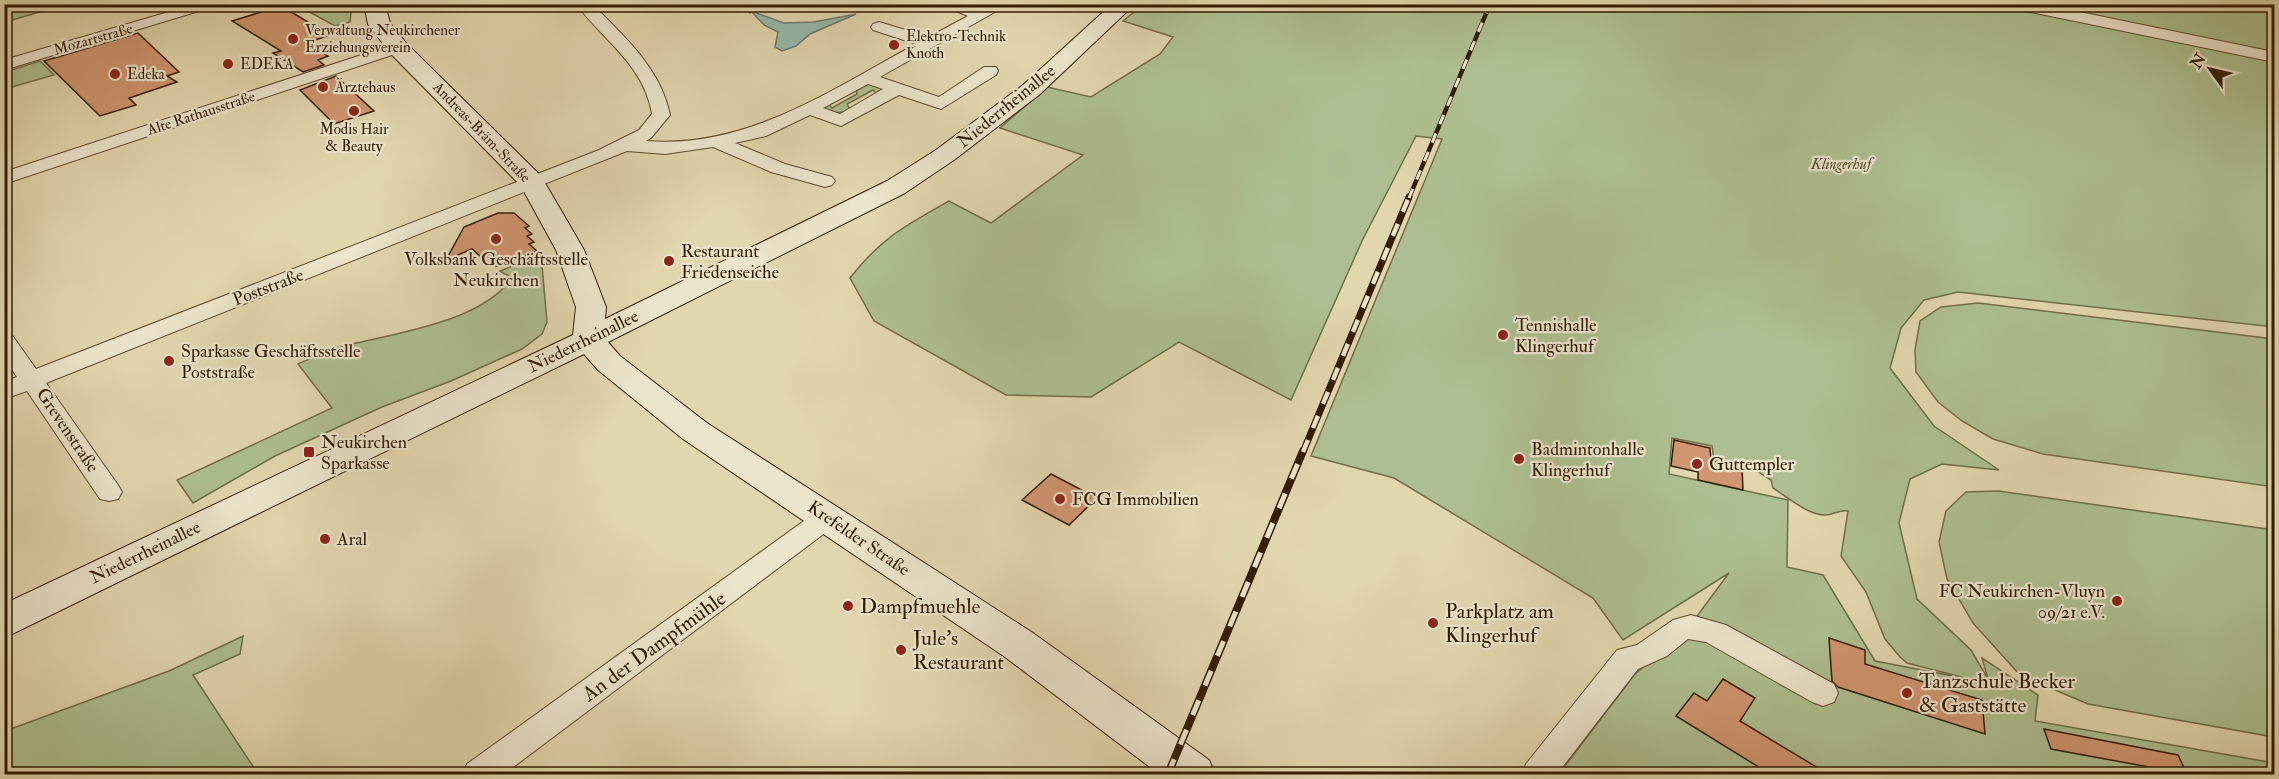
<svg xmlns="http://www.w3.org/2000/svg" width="2279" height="779" viewBox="0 0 2279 779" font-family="'IM FELL Double Pica',serif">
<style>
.green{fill:#adbf90;stroke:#706e48;stroke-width:1.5;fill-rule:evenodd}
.water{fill:#95b9ad;stroke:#6e7a68;stroke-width:1.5}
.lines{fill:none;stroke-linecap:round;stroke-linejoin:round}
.stream{stroke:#6e7a68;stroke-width:5}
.building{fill:#d09571;stroke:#331c00;stroke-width:1.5}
.minor-casing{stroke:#5f4a2c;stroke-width:2}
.secondary-casing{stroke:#331c00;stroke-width:2}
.minor{fill:#ece4cb;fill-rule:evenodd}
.secondary{fill:#ece4cb;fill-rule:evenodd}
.rail-far2-casing{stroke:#331c00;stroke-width:4.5}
.rail-far1-casing{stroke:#331c00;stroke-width:7}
.rail-casing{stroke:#331c00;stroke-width:8}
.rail-far2{stroke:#ece4cb;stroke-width:3;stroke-dasharray:10;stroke-linecap:butt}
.rail-far1{stroke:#ece4cb;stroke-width:4.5;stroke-dasharray:13;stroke-linecap:butt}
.rail{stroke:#ece4cb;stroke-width:5;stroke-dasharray:16;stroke-linecap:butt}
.poi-dot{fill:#8f2418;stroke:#ece4cb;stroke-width:2}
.labels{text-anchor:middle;stroke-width:4.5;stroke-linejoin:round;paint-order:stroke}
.far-poi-label{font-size:15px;fill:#331c00;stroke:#ece4cb;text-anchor:start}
.far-street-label{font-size:15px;fill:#331c00;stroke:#ece4cb}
.far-park-label{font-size:15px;font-style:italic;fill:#584d2b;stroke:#ece4cb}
.street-label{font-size:18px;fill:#331c00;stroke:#ece4cb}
.poi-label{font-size:18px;fill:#331c00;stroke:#ece4cb;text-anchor:start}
.near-poi-label{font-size:21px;fill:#331c00;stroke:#ece4cb;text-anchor:start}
.near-street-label{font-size:21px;fill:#331c00;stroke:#ece4cb}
</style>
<rect width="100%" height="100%" fill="#e2d6af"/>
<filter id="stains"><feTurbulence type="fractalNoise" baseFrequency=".00333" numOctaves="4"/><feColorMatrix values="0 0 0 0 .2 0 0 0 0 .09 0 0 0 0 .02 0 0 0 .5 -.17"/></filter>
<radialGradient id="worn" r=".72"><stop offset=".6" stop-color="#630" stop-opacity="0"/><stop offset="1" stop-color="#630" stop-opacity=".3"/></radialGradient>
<path class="green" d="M5,4H64V5L5,22Z
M297,5H352L350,22L335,26Z
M1143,5H2274V327L1958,292L1924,300L1901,328L1890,368L1934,426L1999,470L1942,464L1910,479L1899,523L1917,599L1971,650L1988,679L1982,658L2038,695L2035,721L2274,763V774H1559L1635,674L1686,631L1729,573L1623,640L1593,598L1394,478L1311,456L1442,139L1416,136L1362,241L1291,400L1179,342L1091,397L1006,395L874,321L850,278C881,238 906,225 949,201L991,223L1083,155L1000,128L1047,87L1091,97L1160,54L1173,37L1123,21ZM1672,438L1712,446L1714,460L1754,469L1771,480L1773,488C1787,497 1808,515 1825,515C1834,515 1839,509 1848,511L1841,556L1866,592L1885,639L1900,657L1907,663L1969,679L1875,661L1823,575L1787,567L1788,500L1669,474Z
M40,61L54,75L5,89V72Z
M861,84H875L883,89L878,95L873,90L847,104L851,111L835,113L823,110L822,106L826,102L832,108L857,94L856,86Z
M541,254L547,322L542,334L522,349L451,381L382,407L275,456L193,503L177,480L332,408L298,364C310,359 323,352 336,348C388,334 480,324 512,278L500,271Z
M1978,303L2274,339V487L2043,454L1993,439L1962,421L1938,402L1916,372L1915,350L1920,321L1941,307Z
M1998,491L2274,530V737L2088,704L2020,675L1973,623L1947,579L1939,542L1946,511L1966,492Z
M243,636L240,654L193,675L258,774H5V731L169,671Z"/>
<path class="water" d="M751,11L784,23L814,22L856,14L810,34L796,46L782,51L775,47L778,32L764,25Z"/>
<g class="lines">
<path class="stream" d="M741,4L750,11"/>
</g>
<path class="building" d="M281,6L330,35L306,43L328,56L318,60L324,65L303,72L273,53L281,51L232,21Z
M138,33L179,72L167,76L177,82L129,98L136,105L100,116L44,61Z
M336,76L374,111L334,124L300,90Z
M498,213H514L529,226L525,228L532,234L527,236L534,242L529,244L537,251L500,266H491L472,249L446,260L464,227Z
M1674,440L1710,448L1711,461L1742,468L1743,490L1698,480V472L1671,466Z
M1051,474L1097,498L1069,525L1022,500Z
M1829,638L1865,650V664L1982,700L1985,734L1838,687L1832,681Z
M1723,679L1755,698L1740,721L1828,774H1770L1676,716L1694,693L1707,701Z
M2044,729L2178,755L2187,774L2051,749Z"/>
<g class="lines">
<defs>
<path id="minor" d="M196,4H222L4,70V60Z
M576,4H592C624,36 661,69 670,115L651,138L646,141C747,149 831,90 916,44L873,30L871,27L873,24L879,22L929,37L968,16L940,4H964L980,10L990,4H1009L880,77L939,97L984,67H996L998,71L996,75L941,109L899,95L841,126L810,115L766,136L735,143L785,164L832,177L835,181L832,185L825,187L771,172L713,147L665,154L627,151L46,383L118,485L122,492L118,499L109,501L100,499L27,391L4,399V382L17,377L4,358V333L12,335L36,369L599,150L639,130L652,114C644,65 604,41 576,4ZM868,84L883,89L840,114L823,108Z
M2009,4H2041L2274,52V62L2016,9Z
M398,43L406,48L404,51L4,184V172Z
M828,507L837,510L841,517L837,524L504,774H463L467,764L819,510Z
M1691,615L1726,625L1834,684L1838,693L1834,702L1823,706L1812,702L1706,642L1688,639L1667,656L1638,669L1557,774H1522L1526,764L1617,650L1637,645L1673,620Z"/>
<path id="secondary" d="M364,4H385L390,23L406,43L541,176L584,250L606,307L605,319L887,181L936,150L1023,85L1112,4H1135L1039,95L954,160L905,193L608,342L620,356L707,423L1033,633L1209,760L1215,774H1159L1005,657L683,439L598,370L584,354L4,638V604L573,335L576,307L556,250L521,186L390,53L368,24Z"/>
</defs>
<use href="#minor" class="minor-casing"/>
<use href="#secondary" class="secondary-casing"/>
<use href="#minor" class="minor"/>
<use href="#secondary" class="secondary"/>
<defs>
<path id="rail-far2" d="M1409,198L1490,4"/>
<path id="rail-far1" d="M1303,452L1409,197"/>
<path id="rail" d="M1168,774L1303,451"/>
</defs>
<use href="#rail-far2" class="rail-far2-casing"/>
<use href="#rail-far1" class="rail-far1-casing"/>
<use href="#rail" class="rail-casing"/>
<use href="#rail-far2" class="rail-far2"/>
<use href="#rail-far1" class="rail-far1"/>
<use href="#rail" class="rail"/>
</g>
<g class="poi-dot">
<circle cx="293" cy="39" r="6"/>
<circle cx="894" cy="45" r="6"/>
<circle cx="228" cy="64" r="6"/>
<circle cx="115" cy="74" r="6"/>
<circle cx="323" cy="87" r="6"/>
<circle cx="354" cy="111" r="6"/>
<circle cx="496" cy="239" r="6"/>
<circle cx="669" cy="261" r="6"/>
<circle cx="1503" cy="335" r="6"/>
<circle cx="169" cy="361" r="6"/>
<rect x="303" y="446" width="12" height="12" rx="3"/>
<circle cx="1519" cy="459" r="6"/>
<circle cx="1697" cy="464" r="6"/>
<circle cx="1060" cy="499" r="6"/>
<circle cx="325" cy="539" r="6"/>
<circle cx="2117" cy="601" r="6"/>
<circle cx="848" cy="606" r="6"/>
<circle cx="1433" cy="623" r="6"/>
<circle cx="901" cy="650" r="6"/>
<circle cx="1907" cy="693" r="6"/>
</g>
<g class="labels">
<g class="far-poi-label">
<text x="305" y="35">Verwaltung Neukirchener<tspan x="305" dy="17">Erziehungsverein</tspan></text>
<text x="906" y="41">Elektro-Technik<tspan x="906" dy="17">Knoth</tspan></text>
<text x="240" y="69">EDEKA</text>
<text x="127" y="79">Edeka</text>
<text x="335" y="92">Ärztehaus</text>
<text x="354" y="134" text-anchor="middle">Modis Hair<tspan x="354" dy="17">&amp; Beauty</tspan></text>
</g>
<g class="far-street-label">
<text transform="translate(93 39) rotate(-16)" y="5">Mozartstraße</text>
<text transform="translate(201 113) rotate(-18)" y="5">Alte Rathausstraße</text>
<text transform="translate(482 132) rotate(46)" y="5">Andreas-Bräm-Straße</text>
</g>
<g class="far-park-label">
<text x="1841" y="169">Klingerhuf</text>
</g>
<g class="street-label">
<text transform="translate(1006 106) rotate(-39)" y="6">Niederrheinallee</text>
<text transform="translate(268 287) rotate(-21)" y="6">Poststraße</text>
<text transform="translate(583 341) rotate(-26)" y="6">Niederrheinallee</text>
<text transform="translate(68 430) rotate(56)" y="6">Grevenstraße</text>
<text transform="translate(859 538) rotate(34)" y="6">Krefelder Straße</text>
<text transform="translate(145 552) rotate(-26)" y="6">Niederrheinallee</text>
</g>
<g class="poi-label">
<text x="681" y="257">Restaurant<tspan x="681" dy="21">Friedenseiche</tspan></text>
<text x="496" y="265" text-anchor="middle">Volksbank Geschäftsstelle<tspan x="496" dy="21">Neukirchen</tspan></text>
<text x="1515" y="331">Tennishalle<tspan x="1515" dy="21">Klingerhuf</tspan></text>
<text x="181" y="357">Sparkasse Geschäftsstelle<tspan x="181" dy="21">Poststraße</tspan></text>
<text x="321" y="448">Neukirchen<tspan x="321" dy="21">Sparkasse</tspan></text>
<text x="1531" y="455">Badmintonhalle<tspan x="1531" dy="21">Klingerhuf</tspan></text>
<text x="1709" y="470">Guttempler</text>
<text x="1072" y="505">FCG Immobilien</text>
<text x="337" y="545">Aral</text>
<text x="2105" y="597" text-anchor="end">FC Neukirchen-Vluyn<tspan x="2105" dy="21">09/21 e.V.</tspan></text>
</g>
<g class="near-poi-label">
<text x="860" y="613">Dampfmuehle</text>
<text x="1445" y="618">Parkplatz am<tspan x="1445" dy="24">Klingerhuf</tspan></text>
<text x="913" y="645">Jule's<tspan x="913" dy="24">Restaurant</tspan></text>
<text x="1919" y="688">Tanzschule Becker<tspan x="1919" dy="24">&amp; Gaststätte</tspan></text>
</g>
<g class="near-street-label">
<text transform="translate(654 646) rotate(-36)" y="7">An der Dampfmühle</text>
</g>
</g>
<rect width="2279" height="779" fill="none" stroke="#e2d6af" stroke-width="24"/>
<rect x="6" y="6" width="2267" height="767" fill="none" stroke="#331c00" stroke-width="3"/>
<rect x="12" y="12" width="2255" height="755" fill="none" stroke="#331c00" stroke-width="1.5"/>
<g transform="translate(2210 69) rotate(304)" stroke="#ece4cb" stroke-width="4.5" paint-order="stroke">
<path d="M0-4.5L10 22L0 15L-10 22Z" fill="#331c00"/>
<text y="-9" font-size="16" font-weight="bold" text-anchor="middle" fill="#331c00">N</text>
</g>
<rect width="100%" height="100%" filter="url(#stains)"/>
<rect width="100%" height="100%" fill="url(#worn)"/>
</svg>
